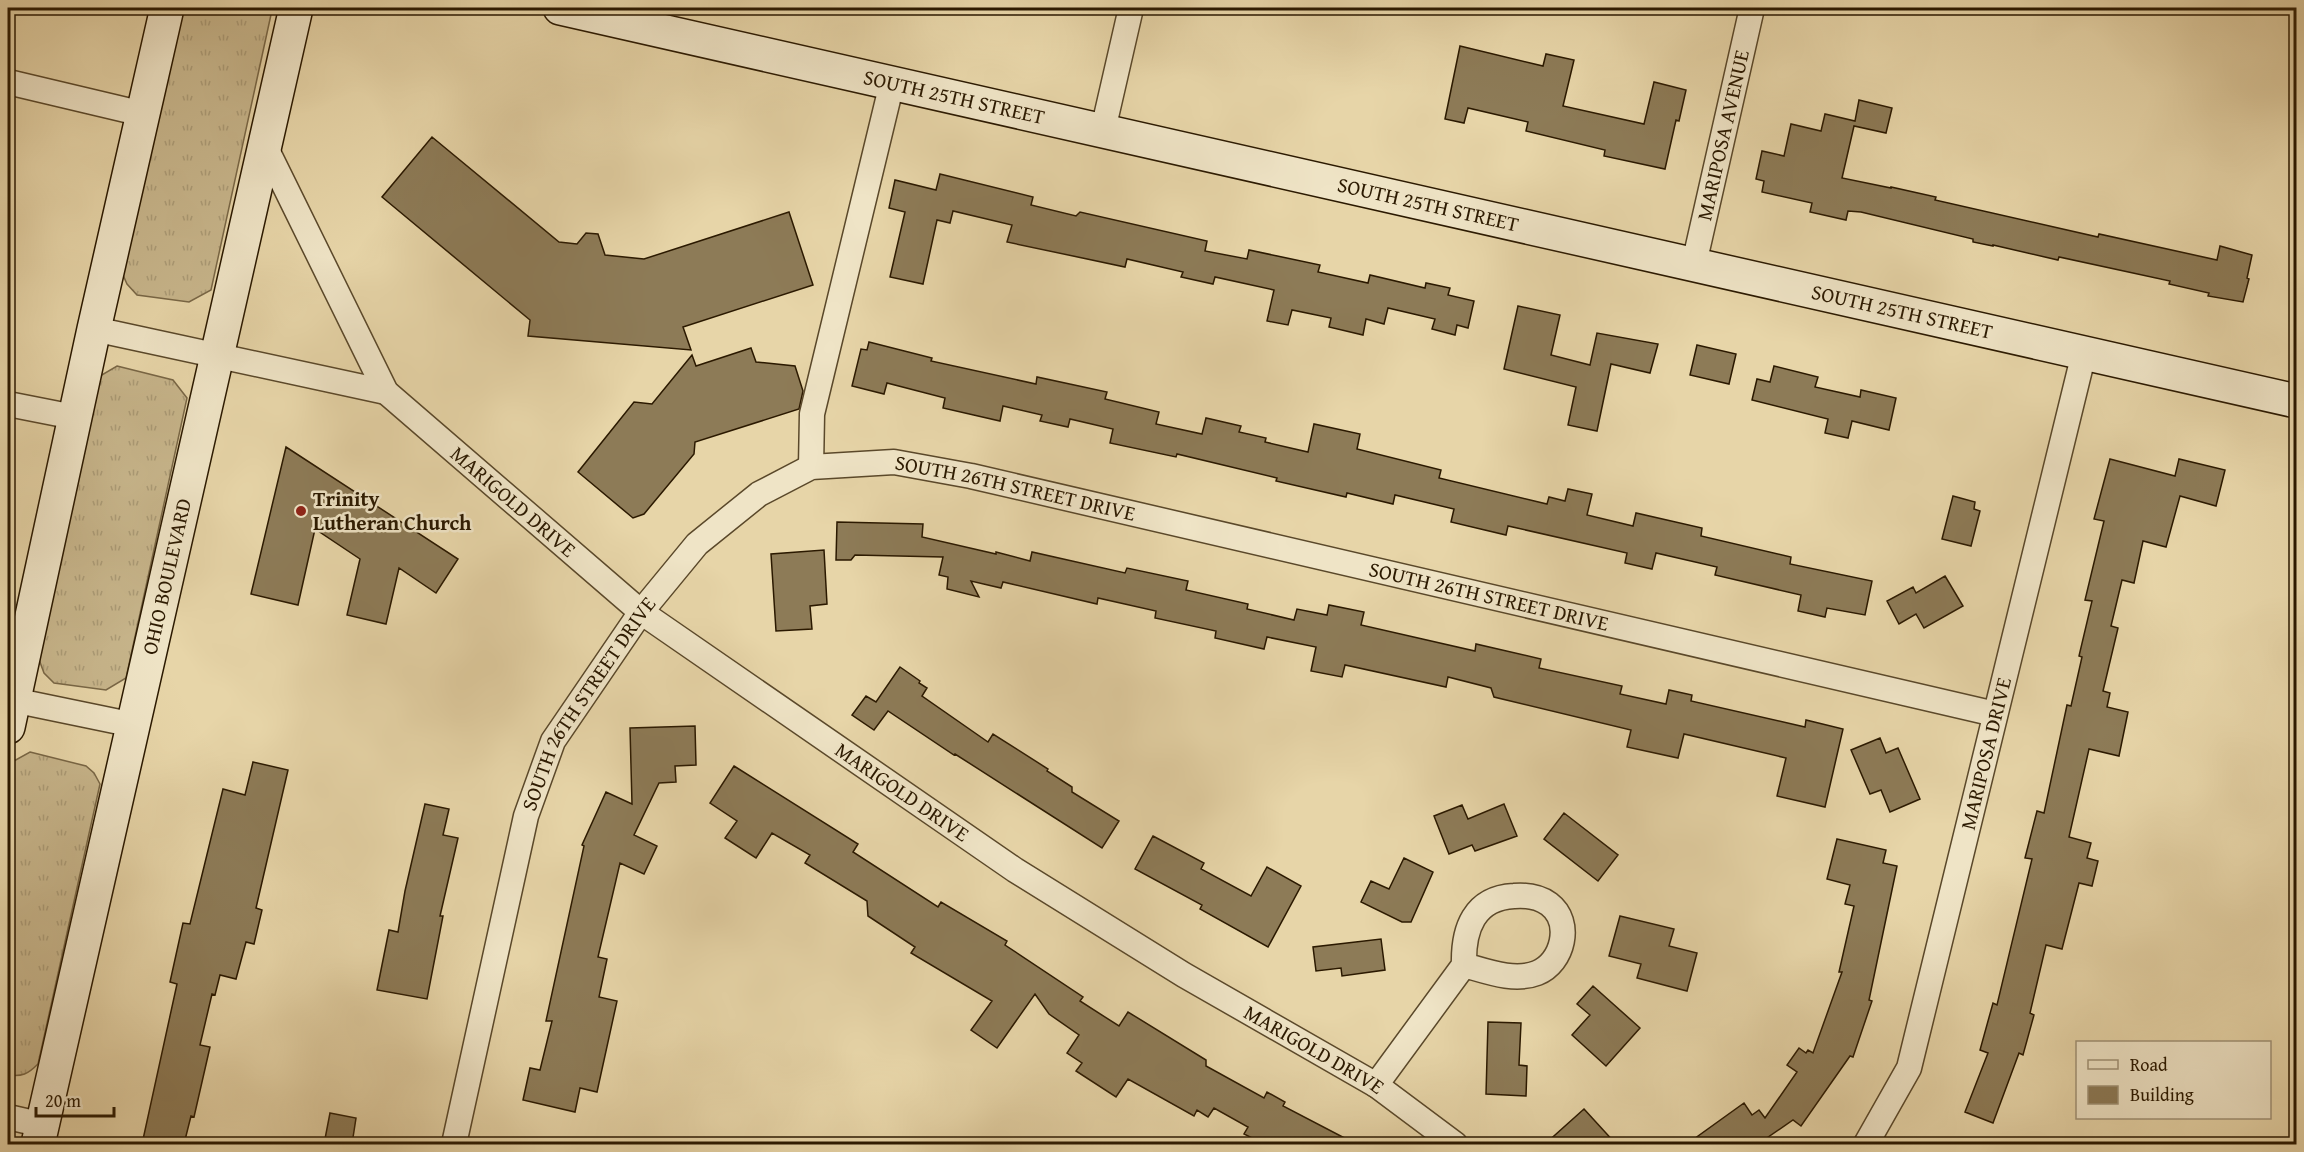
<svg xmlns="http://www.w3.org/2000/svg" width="2304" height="1152" viewBox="0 0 2304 1152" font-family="'Gentium Book Plus',serif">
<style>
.grass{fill:url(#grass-tufts);stroke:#796746;stroke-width:1.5}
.building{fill:#8d7b57;stroke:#2b1900;stroke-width:1.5}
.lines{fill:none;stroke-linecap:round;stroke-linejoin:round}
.street-casing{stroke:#5a482a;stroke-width:27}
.secondary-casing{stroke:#2b1900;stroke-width:36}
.street{stroke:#efe4c6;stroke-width:24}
.secondary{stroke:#efe4c6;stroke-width:33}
.poi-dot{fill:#8f2418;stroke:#efe4c6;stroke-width:2}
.labels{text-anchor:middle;stroke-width:5;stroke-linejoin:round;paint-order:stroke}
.street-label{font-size:21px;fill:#2b1900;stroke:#efe4c6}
.poi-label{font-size:21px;font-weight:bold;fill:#2b1900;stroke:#efe4c6;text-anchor:start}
</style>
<defs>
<pattern id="grass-tufts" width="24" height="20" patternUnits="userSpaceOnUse" patternTransform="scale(1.5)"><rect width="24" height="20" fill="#c7b58b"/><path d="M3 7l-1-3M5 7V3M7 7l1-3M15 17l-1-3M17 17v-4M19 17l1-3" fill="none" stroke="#ab9b76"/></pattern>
</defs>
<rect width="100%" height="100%" fill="#e7d5a8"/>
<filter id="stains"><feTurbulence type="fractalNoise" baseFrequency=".00333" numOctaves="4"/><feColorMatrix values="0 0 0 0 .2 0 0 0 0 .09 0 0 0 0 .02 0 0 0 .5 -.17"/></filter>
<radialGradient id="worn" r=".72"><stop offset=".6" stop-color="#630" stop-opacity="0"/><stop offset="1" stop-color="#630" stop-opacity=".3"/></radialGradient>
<path class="grass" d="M179,8H271L272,10L211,290L189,302L137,295L127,284L123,275Z
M117,366L173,380L187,398L126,678L106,690L54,683L44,673L37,654L100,376Z
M30,752L86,766L94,773L100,784L38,1064C28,1074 22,1077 8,1075V784L12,762Z"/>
<path class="building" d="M1460,46L1543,66L1546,54L1574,60L1563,106L1644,124L1654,82L1686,90L1679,121L1676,120L1665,169L1604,156L1605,150L1526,131L1528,122L1468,108L1464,123L1445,119Z
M1859,100L1892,108L1886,133L1854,126L1842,178L1891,188V187L1936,197L1935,200L2098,237L2099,234L2217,260L2220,246L2252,255L2247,278L2249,279L2243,302L2208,296L2209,293L2169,284L2170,281L2059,257L2058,260L1993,245V246L1973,242V239L1861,212L1848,211L1846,220L1810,212L1812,203L1762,192L1764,181L1756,179L1762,151L1784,156L1791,124L1821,131L1825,114L1855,121Z
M432,137L559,242L577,244L586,233L598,234L605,255L644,259L789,212L813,285L683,327L691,350L528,336L530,320L382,197Z
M940,174L1033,197L1031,205L1076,216L1080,212L1207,241L1205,251L1247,259L1249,250L1320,265L1318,272L1368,283L1370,275L1425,288L1426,283L1450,288L1448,295L1474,301L1468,328L1457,325L1455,335L1432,329L1435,319L1388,308L1384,324L1366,319L1363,335L1329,327L1331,318L1292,310L1288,325L1267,321L1274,290L1215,277L1213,284L1181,277L1183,272L1127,259L1125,267L1007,242L1012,225L953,211L950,223L937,220L923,284L890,277L905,212L889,208L895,180L936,190Z
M1518,306L1560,315L1551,355L1590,365L1597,333L1658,344L1650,373L1611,364L1597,431L1568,425L1576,387L1504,369Z
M869,342L932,358L931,361L1036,384L1037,377L1107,392L1105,399L1159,412L1156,424L1202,434L1206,418L1241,426L1239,432L1266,438L1265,442L1308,452L1314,424L1360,434L1357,449L1441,470L1439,478L1547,504L1549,497L1565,501L1568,489L1592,494L1587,515L1633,526L1636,513L1702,528L1701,536L1791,557L1790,564L1872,581L1865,615L1827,608L1825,617L1798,611L1801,595L1715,575L1717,567L1656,553L1652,569L1625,563L1627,553L1508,526L1506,535L1451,522L1454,509L1395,495L1393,504L1347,493L1346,497L1276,481L1277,478L1177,454L1176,457L1110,443L1113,429L1070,419L1068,427L1040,421L1042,415L1003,406L1000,421L943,408L945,398L887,383L884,394L852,386L861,349L867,350Z
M1697,345L1736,354L1729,384L1690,375Z
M751,348L756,362L795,366L803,391L799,409L695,442L694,454L644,514L633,518L578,472L634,402L652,404L692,355L696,366Z
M1774,366L1818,377L1815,387L1860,397L1861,390L1896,398L1889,430L1852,421L1848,438L1825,433L1828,419L1752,400L1757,379L1770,382Z
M286,447L458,559L436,593L399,568L386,624L347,615L360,559L315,529L298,605L251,594Z
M2110,459L2175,476L2179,459L2225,470L2216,506L2180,496L2166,547L2143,541L2134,583L2122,580L2111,626L2118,628L2103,691L2110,693L2107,707L2128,712L2119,756L2089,749L2069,837L2091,843L2087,858L2098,861L2092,886L2079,883L2062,949L2046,945L2030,1013L2034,1015L2023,1055L2019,1053L1993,1123L1965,1112L1988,1053L1980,1050L1993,1003L1997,1005L2032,859L2025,858L2037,811L2044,813L2067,705L2071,706L2082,657L2079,656L2092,601L2085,600L2104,521L2094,519Z
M1953,496L1975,502L1974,509L1980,511L1971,546L1942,539Z
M837,522L923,524L922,537L996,554V552L1030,561L1032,552L1125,573L1127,568L1188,581L1186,590L1248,604L1247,609L1294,620L1297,609L1327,615L1329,605L1364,612L1361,625L1475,651L1476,644L1541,659L1539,668L1622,686L1620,694L1666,704L1669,690L1692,695L1691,701L1805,727L1806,720L1843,729L1825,807L1777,796L1786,758L1684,734L1678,758L1627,747L1631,730L1494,697L1491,688L1448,677L1446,687L1345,665L1342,677L1311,671L1316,647L1267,637L1264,649L1215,638L1216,631L1155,618L1156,611L1098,598L1097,604L1003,582L1001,588L971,581L979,597L947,589L948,577L939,575L943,557L855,555L851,560H836Z
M824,550L827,604L810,606L812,629L776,631L771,554Z
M1945,576L1963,606L1924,628L1916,614L1899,624L1887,601L1913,587L1916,593Z
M900,667L920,681L919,683L927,688L922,696L988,742L993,734L1048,769L1047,771L1072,787V792L1119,821L1102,848L955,754L954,755L888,711L874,730L852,715L866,696L876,702Z
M695,726L696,765L675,766L676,782L659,783L634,835L657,846L644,874L620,863L598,957L607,959L599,997L617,1001L597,1092L580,1088L575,1112L523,1100L530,1068L540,1070L552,1021H546L584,846L582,845L606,792L632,804L630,728Z
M1880,738L1886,753L1898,748L1920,799L1890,812L1881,790L1870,794L1851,750Z
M253,762L288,770L256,908L262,910L254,944L246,942L236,979L220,975L215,995L212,994L200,1045L210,1047L194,1117L191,1116L184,1144H142L177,984L170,982L183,923L190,924L223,789L245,795Z
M734,766L858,844L853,852L938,907L941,902L1007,941L1005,945L1083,997L1080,1001L1119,1026L1128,1012L1206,1060V1066L1264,1098L1267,1092L1285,1102L1283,1106L1356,1144H1264L1244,1134L1248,1127L1214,1108L1208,1117L1197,1110L1194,1116L1128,1079L1116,1097L1076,1071L1082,1063L1067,1053L1079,1035L1049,1014L1035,994L997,1048L971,1030L992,1001L911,953L915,947L868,916L867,901L805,863L810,855L772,833L756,858L725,838L737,821L710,803Z
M425,804L449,809L443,835L458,838L440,916H443L427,999L377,990L389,930L398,932L405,891Z
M1504,804L1517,836L1475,851L1472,845L1449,854L1434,816L1462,805L1468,819Z
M1564,813L1618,855L1598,881L1544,839Z
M1153,836L1204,863L1201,869L1251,896L1267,867L1301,886L1268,947L1200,909L1202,905L1135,869Z
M1837,839L1886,850L1883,863L1897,866L1869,1000L1872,1001L1853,1057L1850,1056L1801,1126L1793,1120L1758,1144H1687L1744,1103L1752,1115L1759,1110L1765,1118L1797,1072L1787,1065L1799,1048L1806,1053L1808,1050L1813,1053L1842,972H1839L1854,906L1845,904L1850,885L1827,879Z
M1404,858L1433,872L1411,922H1402L1361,902L1371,881L1389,889Z
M1620,916L1674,929L1669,946L1697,953L1687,991L1637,978L1641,964L1609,956Z
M1381,939L1385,970L1342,976L1341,968L1316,971L1313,947Z
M1593,986L1640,1028L1606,1066L1572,1035L1590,1015L1577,1004Z
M1488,1022L1521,1023L1519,1065L1527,1066L1526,1096L1486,1094Z
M1584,1109L1616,1144H1545Z
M330,1113L356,1118L352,1144H324Z"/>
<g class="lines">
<defs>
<g id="street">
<path d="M8,82L143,114"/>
<path d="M1103,130L1131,8"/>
<path id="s1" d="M265,146L386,392L641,612L1015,870L1184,975L1376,1085L1455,1144"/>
<path id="s2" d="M1694,264L1752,8"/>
<path d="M94,329L386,392"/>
<path d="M8,404L74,417"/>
<path d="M811,467L812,414L892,83"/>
<path d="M8,699L134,725"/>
<path d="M1376,1085L1464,965C1486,971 1514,982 1537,973C1563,963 1573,922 1549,904C1539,897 1526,895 1514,896C1474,898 1463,929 1464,965"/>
<path d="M8,1117L43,1125"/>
<path id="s3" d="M454,1144L526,816L553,741L641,612L697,544L759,494L811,467L894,462L971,476L1995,714"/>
<path id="s4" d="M1866,1144L1909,1068L2084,353"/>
</g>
<g id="secondary">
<path id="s5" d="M560,8L2296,401"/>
<path d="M8,727L94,329L167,8"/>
<path id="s6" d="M38,1144L296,8"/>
</g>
</defs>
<use href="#street" class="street-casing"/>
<use href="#secondary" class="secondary-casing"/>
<use href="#street" class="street"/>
<use href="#secondary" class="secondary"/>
</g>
<circle class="poi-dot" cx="301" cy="511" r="6"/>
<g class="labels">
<g class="street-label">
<text dy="7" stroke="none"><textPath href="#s5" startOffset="404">SOUTH 25TH STREET</textPath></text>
<text dy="7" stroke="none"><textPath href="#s2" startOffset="132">MARIPOSA AVENUE</textPath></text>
<text dy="7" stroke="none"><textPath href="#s5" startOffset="890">SOUTH 25TH STREET</textPath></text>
<text dy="7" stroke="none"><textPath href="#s5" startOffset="1376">SOUTH 25TH STREET</textPath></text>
<text dy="7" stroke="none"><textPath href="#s3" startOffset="1005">SOUTH 26TH STREET DRIVE</textPath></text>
<text dy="7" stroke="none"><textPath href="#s1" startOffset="442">MARIGOLD DRIVE</textPath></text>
<text dy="7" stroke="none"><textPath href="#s6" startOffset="582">OHIO BOULEVARD</textPath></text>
<text dy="7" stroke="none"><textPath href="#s3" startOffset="1491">SOUTH 26TH STREET DRIVE</textPath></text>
<text dy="7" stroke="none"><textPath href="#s3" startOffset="465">SOUTH 26TH STREET DRIVE</textPath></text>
<text dy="7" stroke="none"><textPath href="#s4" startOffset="411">MARIPOSA DRIVE</textPath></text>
<text dy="7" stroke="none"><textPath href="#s1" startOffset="928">MARIGOLD DRIVE</textPath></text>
<text dy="7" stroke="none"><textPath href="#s1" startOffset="1414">MARIGOLD DRIVE</textPath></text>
</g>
<g class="poi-label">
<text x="313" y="506">Trinity<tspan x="313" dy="24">Lutheran Church</tspan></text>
</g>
</g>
<rect width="2304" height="1152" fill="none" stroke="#e7d5a8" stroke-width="30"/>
<rect x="9" y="9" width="2286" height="1134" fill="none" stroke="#2b1900" stroke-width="3"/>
<rect x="15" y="15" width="2274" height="1122" fill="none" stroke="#2b1900" stroke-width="1.5"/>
<rect x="2076" y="1041" width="195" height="78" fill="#efe4c6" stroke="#a19377" stroke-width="1.5"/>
<rect x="2088" y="1060" width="30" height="9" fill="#efe4c6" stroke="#a19377" stroke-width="1.5"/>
<text x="2130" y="1071" font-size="18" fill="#2b1900">Road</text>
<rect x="2088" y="1086" width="30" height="18" fill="#8d7b57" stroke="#a19377" stroke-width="1.5"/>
<text x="2130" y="1101" font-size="18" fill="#2b1900">Building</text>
<path d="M36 1107v9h78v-9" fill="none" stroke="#2b1900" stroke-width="3"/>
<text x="45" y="1107" font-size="18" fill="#2b1900" stroke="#efe4c6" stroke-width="4.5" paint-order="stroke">20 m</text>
<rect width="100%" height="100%" filter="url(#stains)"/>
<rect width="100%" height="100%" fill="url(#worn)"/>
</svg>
